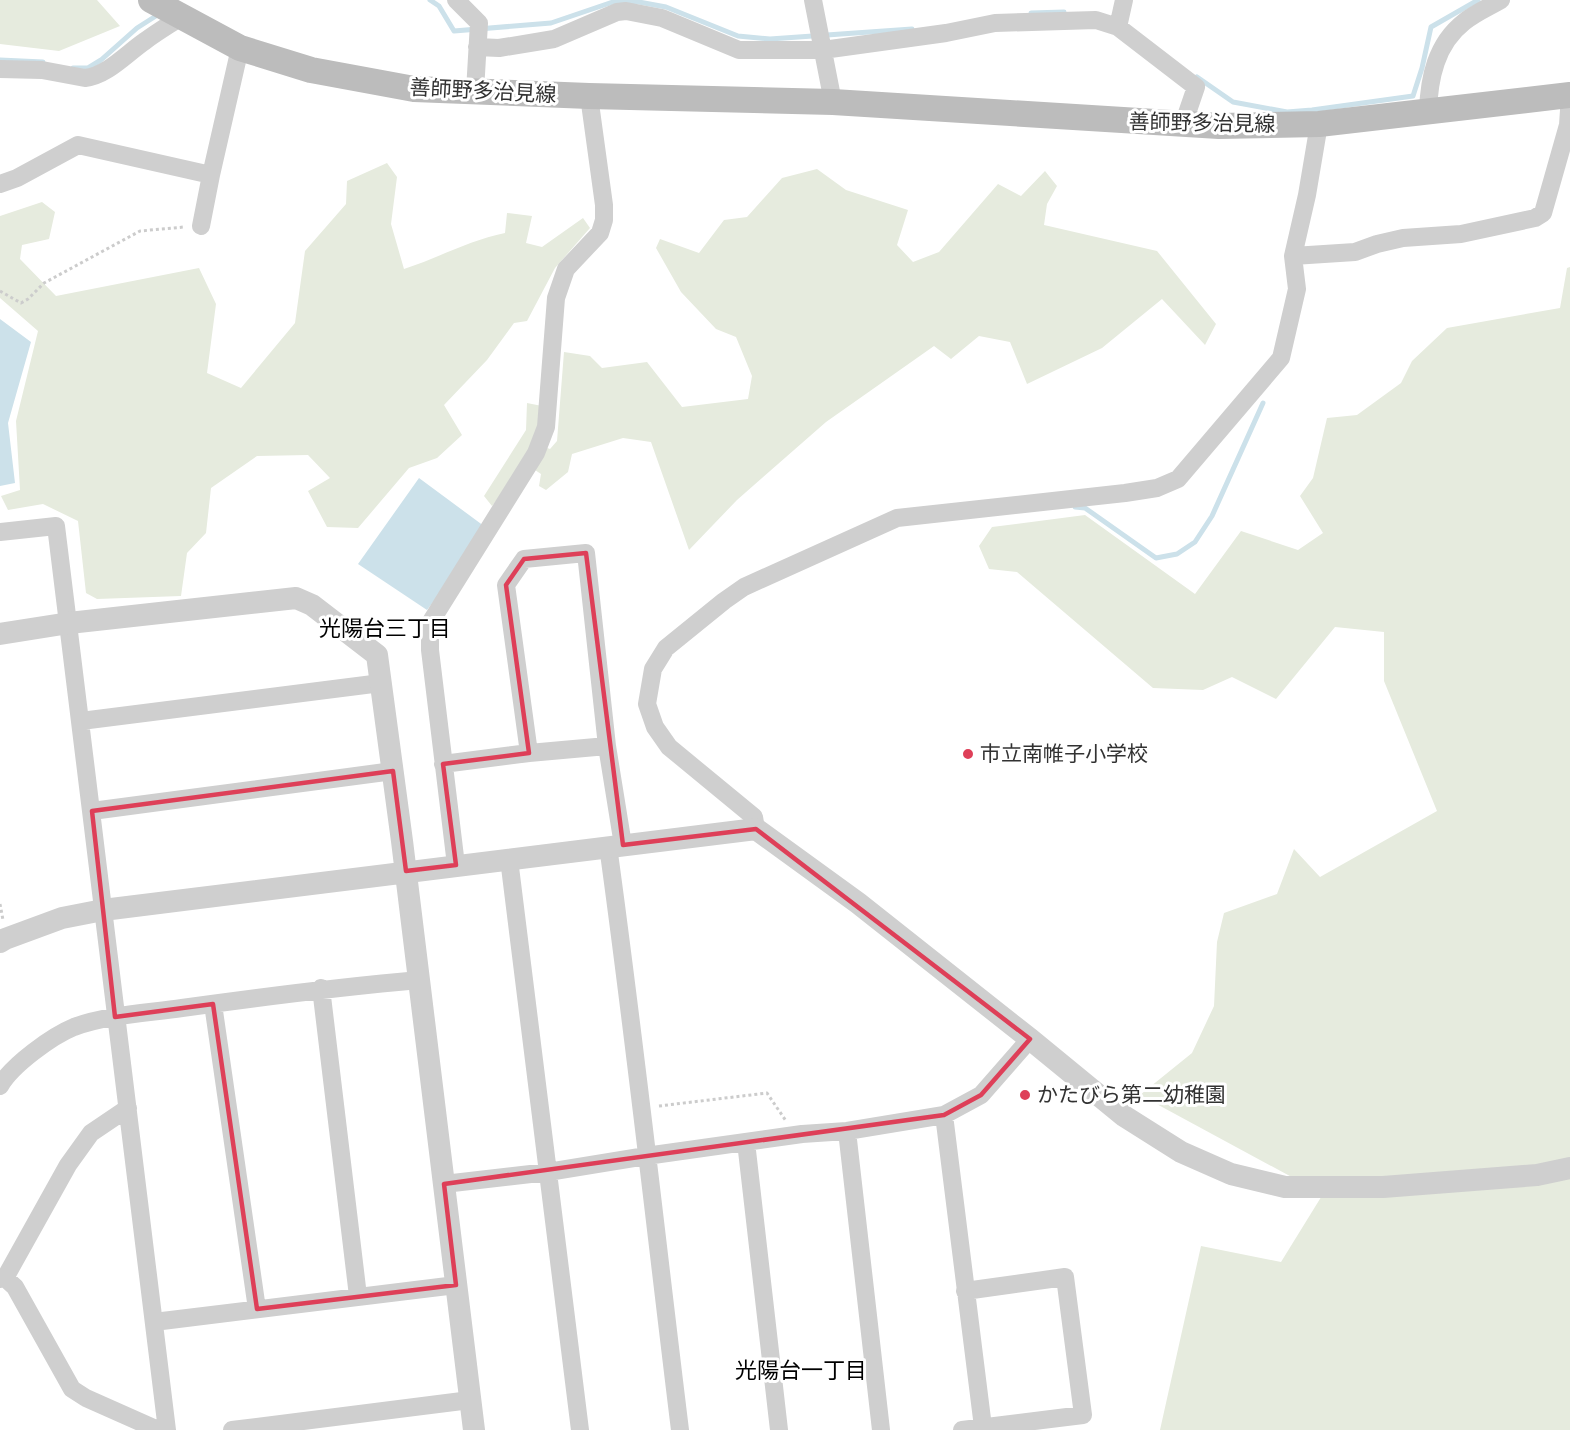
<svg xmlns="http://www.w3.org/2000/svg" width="1570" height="1430" viewBox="0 0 1570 1430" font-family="'Open Sans','Noto Sans JP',sans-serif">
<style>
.green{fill:#e6ebde}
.water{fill:#cce1ea}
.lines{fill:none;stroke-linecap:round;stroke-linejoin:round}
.stream{stroke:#cce1ea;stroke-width:5}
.path{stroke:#ccc;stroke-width:3;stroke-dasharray:3 3;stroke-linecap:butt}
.minor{stroke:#cfcfcf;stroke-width:18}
.tertiary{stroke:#cfcfcf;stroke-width:22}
.secondary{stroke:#bcbcbc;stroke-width:26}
.marked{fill:none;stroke:#de3f58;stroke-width:4.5;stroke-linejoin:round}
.poi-dot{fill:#de3f58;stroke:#fff;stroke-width:2}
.labels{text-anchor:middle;stroke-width:6;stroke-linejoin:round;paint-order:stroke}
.street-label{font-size:21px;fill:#323232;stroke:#fff}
.poi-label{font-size:21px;fill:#323232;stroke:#fff;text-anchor:start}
.neighbourhood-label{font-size:22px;fill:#000;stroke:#fff}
</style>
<rect width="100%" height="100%" fill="#fff"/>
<path class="green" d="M0,0H97L120,26L59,51L0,44Z
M387,163L397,177L391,224L404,269C438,258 470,240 505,233L507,213L532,216L526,243L542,247L583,218L590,228L555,268L527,321L514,323L487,360L444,405L462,435L437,458L409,468L358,528L327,527L308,491L330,478L308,455L257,456L211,488L206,533L187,553L181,596L97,599L86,593L78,521L43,504L8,510L1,496L20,490L16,421L38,331L0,298V216L42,202L55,212L49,239L22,245L20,259L56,296L199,268L216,304L207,373L241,388L295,323L305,251L346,204L347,181Z
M817,169L846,190L908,210L897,245L913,262L939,252L998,184L1021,196L1045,171L1057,186L1047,204L1044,225L1157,251L1216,324L1205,345L1162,299L1102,348L1027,384L1010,342L979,336L951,359L934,346L826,422L737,500L689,550L651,442L623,438L572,454L568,472L546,490L539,486L541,474L526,464L492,506L484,496L526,430L527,403L542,406L536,444L550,449L557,441L564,352L590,356L602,368L647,362L682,407L748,399L752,376L736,337L716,329L681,292L656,248L660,239L699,253L724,220L747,217L782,178Z
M1570,267V1430H1160L1201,1246L1281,1262L1323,1194L1140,1095L1192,1053L1214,1006L1217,942L1224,913L1277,894L1294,849L1320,877L1437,811L1384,681V632L1335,627L1276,699L1232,677L1203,690L1153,688L1017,572L989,569L979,546L992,527L1085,515L1195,594L1241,531L1298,550L1323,533L1300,496L1313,478L1327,418L1357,415L1401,383L1412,361L1447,328L1560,308L1567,268Z"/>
<path class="water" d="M0,319L31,342L8,423L15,483L0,486Z
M419,478L488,529L427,610L358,564Z"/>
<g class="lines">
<path class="stream" d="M430,0L439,6L454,31L551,23L613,2H639L666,7L738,36L770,39L912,29
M1031,13L1064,12
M0,60L43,62
M73,68H88L101,60L137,28L159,14
M1197,77L1233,102L1287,112L1312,110L1413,96L1422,68L1431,27L1478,0
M1075,504V507L1085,508L1156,558L1177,554L1195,542L1212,516L1263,403"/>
<path class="path" d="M0,291L21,303L28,299L44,283L140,231L184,227
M0,904L3,920
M659,1106L767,1093L786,1121"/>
<path class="minor" d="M456,0L479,23L475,91
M813,0L833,102
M1118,27L1124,0
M477,47L499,48L554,39L617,12L626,11L662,18L739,50H823L946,33L995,23L1096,20L1118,27L1196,87L1183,125
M0,69L42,70L85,78C108,75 126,54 145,41C157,32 169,25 181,17
M1428,112C1429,78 1436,44 1464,22C1475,13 1489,7 1501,0
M0,184L17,178L78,145L211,175L240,48
M201,226L211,175
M1293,256L1355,252L1377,244L1403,238L1461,234L1535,218L1543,213L1568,125L1570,95
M0,532L56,526L167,1430
M81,721L381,683
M529,753L506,585L524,559L586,553L607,746L623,845
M443,764L529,753L607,746
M92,811L393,771
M756,829L754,817L669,747L655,727L647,704L653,669L666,648L724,601L744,587L897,518L1125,493L1157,488L1178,479L1281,358L1297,289L1293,256L1307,195L1319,124
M608,846C635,1041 656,1235 680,1430
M509,859L580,1430
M456,865L430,650V623L536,453L546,427L556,298L566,269L600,233L604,220V205L589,96
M321,988L358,1296
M213,1004L257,1309
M0,1086C12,1065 52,1036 74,1027C106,1015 148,1013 182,1008C261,997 340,987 419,980
M944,1115L983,1427
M847,1131L881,1430
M746,1142L779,1430
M444,1184L548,1172L646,1156L802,1134L847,1131L944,1115L981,1095L1030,1039
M5,1278L68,1165L91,1133L128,1108
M0,1279L5,1278L15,1287L72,1389L86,1398L158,1430
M154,1322L456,1285
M232,1430L470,1400
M962,1430L1083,1415L1065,1277L965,1291"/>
<path class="tertiary" d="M0,634L69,623L296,598L312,605L377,655L402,841L474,1430
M0,942L5,939L62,918L103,910L756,829L858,903L1030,1039L1124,1116L1181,1152L1231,1174L1285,1187H1383L1537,1175L1570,1168"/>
<path class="secondary" d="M151,0L240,48L311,70L414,89L589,96L833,102L1219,126L1319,124L1570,95"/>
</g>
<path class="marked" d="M586,553L623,845L756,829L1030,1039L981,1095L944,1115L444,1184L456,1285L257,1309L213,1004L115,1017L92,811L393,771L406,871L456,865L443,764L529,753L506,585L524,559Z"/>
<g class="poi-dot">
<circle cx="968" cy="754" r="6"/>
<circle cx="1025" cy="1095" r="6"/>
</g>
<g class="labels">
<g class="street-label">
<text transform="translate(483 91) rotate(3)" y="7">善師野多治見線</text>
<text transform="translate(1202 123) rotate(1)" y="7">善師野多治見線</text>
</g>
<g class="poi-label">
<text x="980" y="761">市立南帷子小学校</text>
<text x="1037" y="1102">かたびら第二幼稚園</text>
</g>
<g class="neighbourhood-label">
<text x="385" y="636">光陽台三丁目</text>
<text x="801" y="1378">光陽台一丁目</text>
</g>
</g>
</svg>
